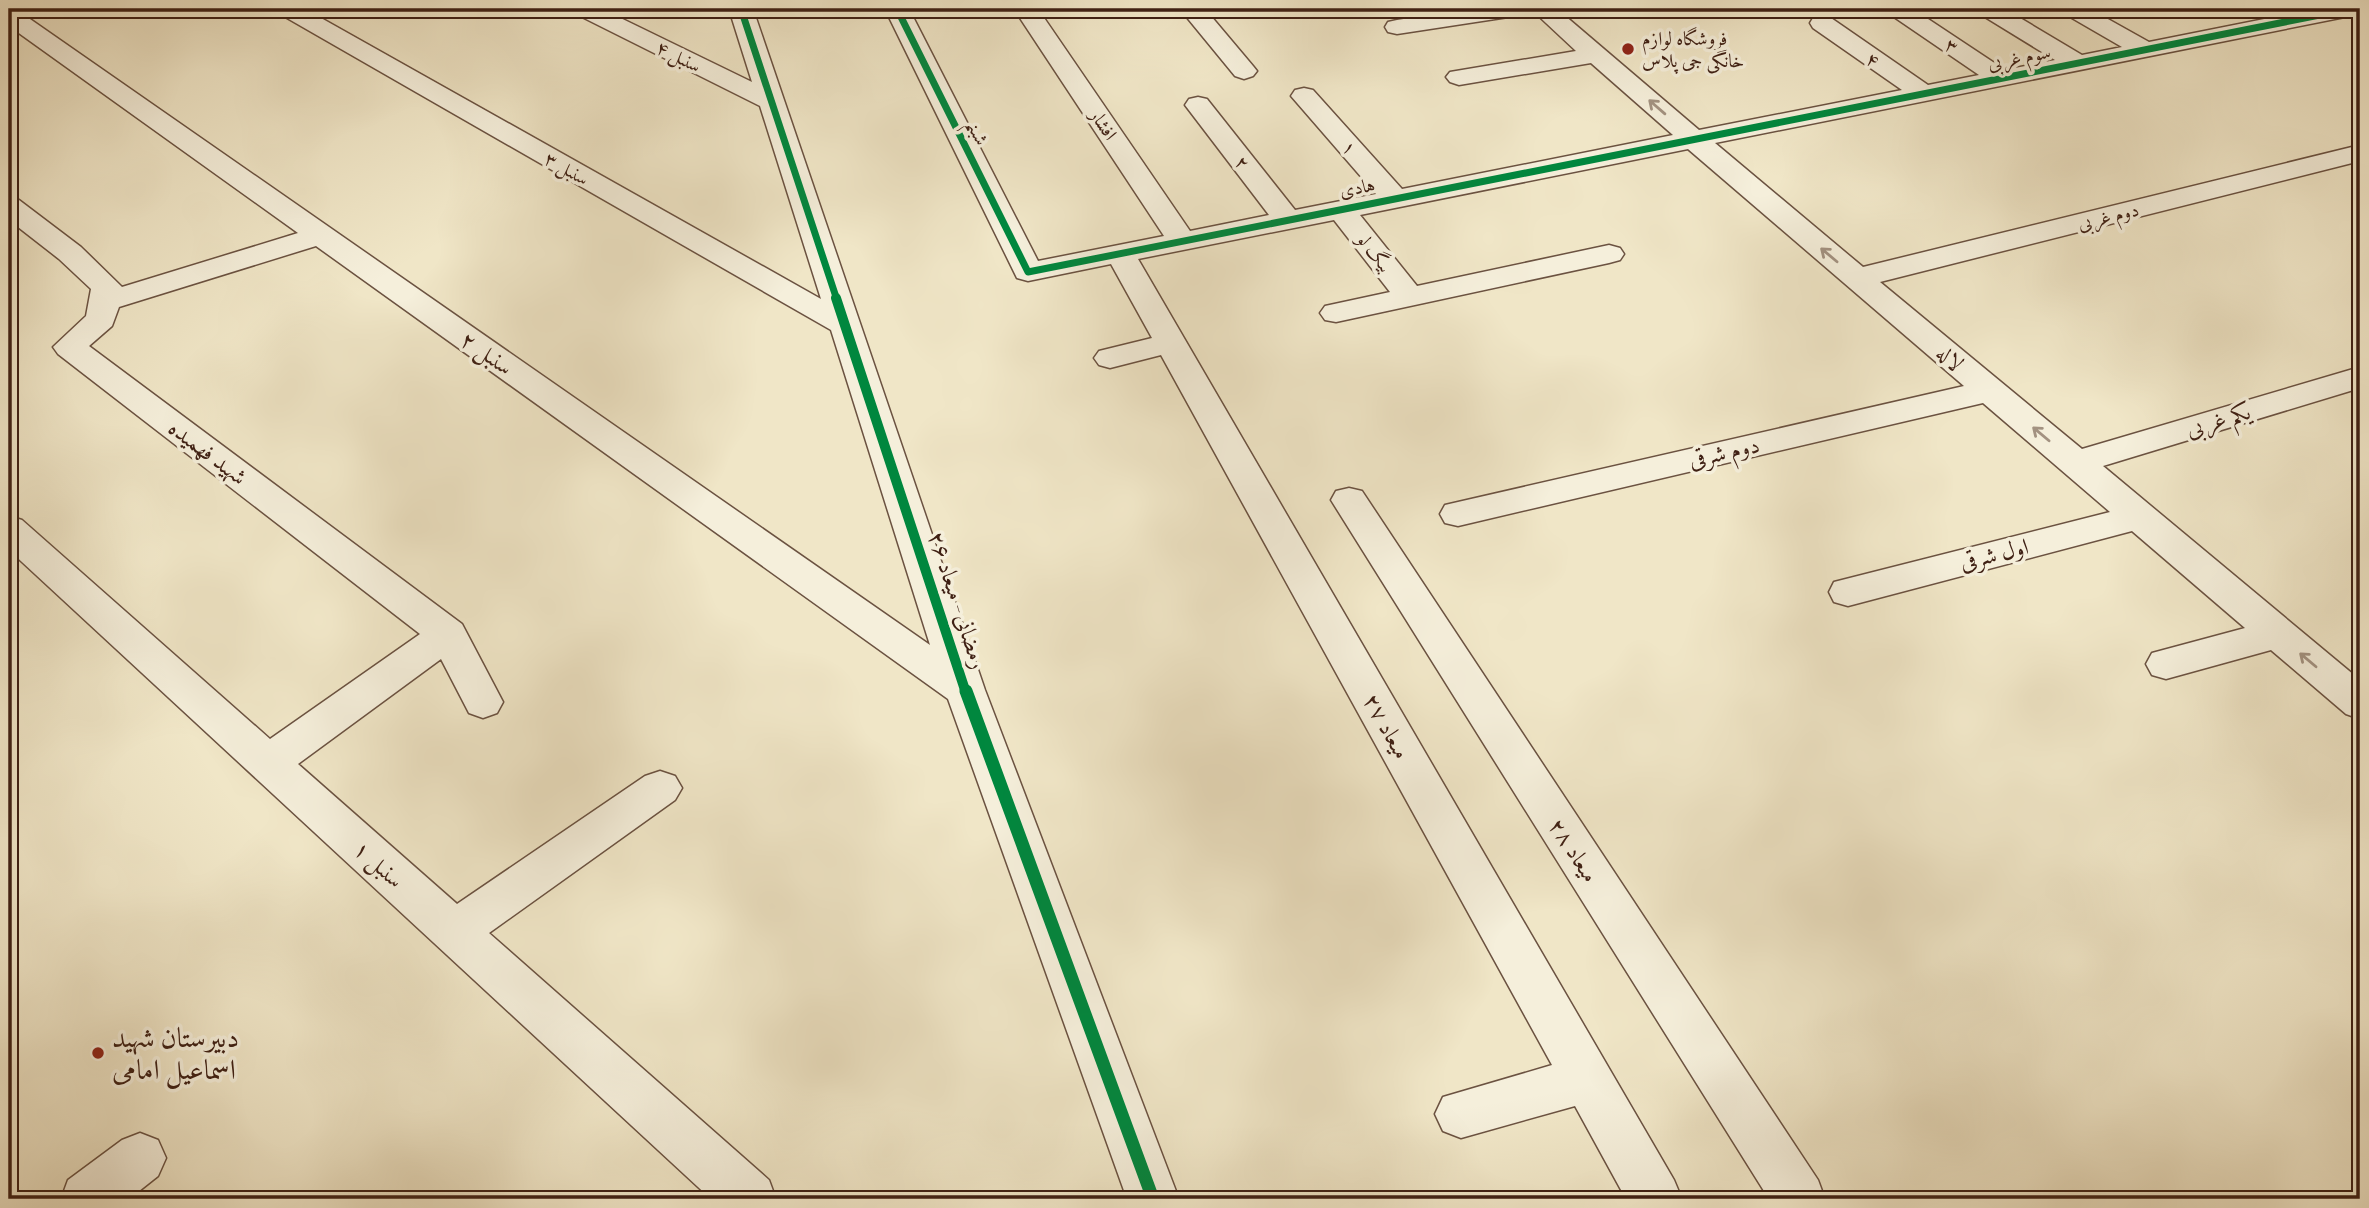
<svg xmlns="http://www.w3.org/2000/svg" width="2369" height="1208" viewBox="0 0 2369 1208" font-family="'IM FELL French Canon',Amiri,serif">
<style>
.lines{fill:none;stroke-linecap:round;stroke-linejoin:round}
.minor-casing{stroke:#6b5241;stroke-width:3}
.minor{fill:#f5efdb;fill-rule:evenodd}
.cycleway-far2-casing{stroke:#f5efdb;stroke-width:10}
.cycleway-far1-casing{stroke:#f5efdb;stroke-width:14}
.cycleway-casing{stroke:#f5efdb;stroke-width:18}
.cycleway-far2{stroke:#00873e;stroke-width:7}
.cycleway-far1{stroke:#00873e;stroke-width:10}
.cycleway{stroke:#00873e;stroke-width:13}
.oneway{stroke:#a39281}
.poi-dot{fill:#8f2418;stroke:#f5efdb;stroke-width:2.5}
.labels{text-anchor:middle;stroke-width:7;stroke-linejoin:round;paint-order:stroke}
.far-poi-label{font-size:19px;fill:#3f2014;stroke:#f5efdb;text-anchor:start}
.far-street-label{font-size:19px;fill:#3f2014;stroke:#f5efdb}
.street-label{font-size:23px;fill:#3f2014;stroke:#f5efdb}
.near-poi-label{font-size:28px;fill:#3f2014;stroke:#f5efdb;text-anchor:start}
</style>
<rect width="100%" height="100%" fill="#f0e6c7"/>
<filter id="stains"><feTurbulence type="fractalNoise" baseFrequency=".00286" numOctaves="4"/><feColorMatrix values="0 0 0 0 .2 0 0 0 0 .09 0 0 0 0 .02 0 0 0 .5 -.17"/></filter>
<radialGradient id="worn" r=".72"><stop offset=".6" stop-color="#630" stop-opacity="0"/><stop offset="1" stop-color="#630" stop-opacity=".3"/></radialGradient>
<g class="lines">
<defs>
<path id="minor" d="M9,9L17,10L930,645L831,330L280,14L276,9H305L821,299L760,106L576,14L572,9H602L752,82L729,9H753L985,690L1179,1199H1127L948,699L316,246L119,307L112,326L89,346L462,624L503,702L497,713L483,718L469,713L441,659L298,764L457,904L645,776L660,771L675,776L682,788L675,800L489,933L769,1180L776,1199H711L9,550V516L22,520L270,739L420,634L58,354L53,347L86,316L91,289L59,259L9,220V197L19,200L81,247L122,287L298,233L9,26Z
M885,9H909L1038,261L1164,236L1014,9H1038L1190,231L1269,215L1185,105L1189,99L1198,97L1207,99L1295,210L1376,194L1291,96L1295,90L1304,88L1313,90L1402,189L1673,135L1591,63L1459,85L1450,82L1446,77L1450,72L1576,51L1531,9H1557L1699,130L1902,90L1813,28L1810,23L1813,18L1822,16L1831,18L1928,85L1979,75L1894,17L1890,12L1892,9H1913L2005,70L2055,60L1980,14L1976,9H2005L2082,55L2122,47L2065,14L2061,9H2090L2149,42L2315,9H2360L2358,14L2350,16L1715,143L1863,267L2360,145V161L1880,282L2082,449L2360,367V388L2103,466L2360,680V719L2346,714L2271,650L2166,679L2152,675L2146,664L2152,653L2245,628L2132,531L1848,606L1834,602L1829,592L1834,582L2110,512L1983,403L1458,526L1445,523L1440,514L1445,505L1458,502L1964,386L1688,149L1360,215L1417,286L1609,245L1620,248L1624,254L1620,260L1609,263L1336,322L1325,320L1320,313L1325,306L1390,292L1334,220L1138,259L1674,1180L1682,1199H1626L1575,1106L1461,1138L1443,1131L1435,1114L1443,1097L1552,1065L1161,355L1110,368L1099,365L1094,358L1099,351L1152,338L1111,264L1028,281L1017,278Z
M1180,9H1205L1253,66L1257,71L1253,76L1244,79L1235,76Z
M1469,9H1527L1523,14L1515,16L1397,34L1388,32L1385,27L1388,22L1397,20Z
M1349,488L1362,491L1818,1180L1825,1199H1769L1331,500L1336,491Z
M140,1133L158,1140L166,1158L158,1176L129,1199H61L68,1180L122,1140Z"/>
</defs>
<use href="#minor" class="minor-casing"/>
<use href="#minor" class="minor"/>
<defs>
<path id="cycleway-far2" d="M741,9L837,300
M897,9L1028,272L2350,9"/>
<path id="cycleway-far1" d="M836,298L966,693"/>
<path id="cycleway" d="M966,691L1153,1199"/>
</defs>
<use href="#cycleway-far2" class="cycleway-far2-casing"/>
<use href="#cycleway-far1" class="cycleway-far1-casing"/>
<use href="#cycleway" class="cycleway-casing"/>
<use href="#cycleway-far2" class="cycleway-far2"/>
<use href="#cycleway-far1" class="cycleway-far1"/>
<use href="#cycleway" class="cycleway"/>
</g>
<defs><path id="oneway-shaft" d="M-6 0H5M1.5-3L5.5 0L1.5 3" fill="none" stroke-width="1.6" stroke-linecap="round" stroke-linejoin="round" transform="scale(1.75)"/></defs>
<g class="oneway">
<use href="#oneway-shaft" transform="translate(1657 107) rotate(-139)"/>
<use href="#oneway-shaft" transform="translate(1829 255) rotate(-140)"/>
<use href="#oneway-shaft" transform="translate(2041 434) rotate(-140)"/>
<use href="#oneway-shaft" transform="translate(2308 660) rotate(-140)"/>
</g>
<g class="poi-dot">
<circle cx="1628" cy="49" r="7"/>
<circle cx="98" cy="1053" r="7"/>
</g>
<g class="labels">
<g class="far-poi-label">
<text x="1642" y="45">فروشگاه لوازم<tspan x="1642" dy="22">خانگی جی پلاس</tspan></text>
</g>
<g class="far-street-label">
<text transform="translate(1952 45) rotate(34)" y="7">۳</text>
<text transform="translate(679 56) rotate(27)" y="7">سنبل ۴</text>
<text transform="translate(2019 57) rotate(-11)" y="7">سوم غربی</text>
<text transform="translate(1873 59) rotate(35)" y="7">۴</text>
<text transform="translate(1104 124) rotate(56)" y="7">افشار</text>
<text transform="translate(978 132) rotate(64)" y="7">شبنم</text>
<text transform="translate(1350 147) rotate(48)" y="7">۱</text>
<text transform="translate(1243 162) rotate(52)" y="7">۲</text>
<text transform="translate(567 168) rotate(30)" y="7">سنبل ۳</text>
<text transform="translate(1357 187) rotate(-11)" y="7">هادی</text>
<text transform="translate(2108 216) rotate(-14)" y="7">دوم غربی</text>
<text transform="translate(1375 252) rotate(52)" y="7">بیگ لو</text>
</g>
<g class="street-label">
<text transform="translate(487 353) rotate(35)" y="8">سنبل ۲</text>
<text transform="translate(1950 358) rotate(40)" y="8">لاله</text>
<text transform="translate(2218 420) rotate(-17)" y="8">یکم غربی</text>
<text transform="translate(208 452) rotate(37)" y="8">شهید فهمیده</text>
<text transform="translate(1724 452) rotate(-13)" y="8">دوم شرقی</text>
<text transform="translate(1994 554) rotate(-14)" y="8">اول شرقی</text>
<text transform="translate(958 600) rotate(72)" y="8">رمضانی - میعاد ۲۶</text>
<text transform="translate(1387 726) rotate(61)" y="8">میعاد ۲۷</text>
<text transform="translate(1574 850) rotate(57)" y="8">میعاد ۲۸</text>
<text transform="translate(379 864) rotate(42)" y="8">سنبل ۱</text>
</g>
<g class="near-poi-label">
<text x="112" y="1047">دبیرستان شهید<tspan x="112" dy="32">اسماعیل امامی</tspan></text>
</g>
</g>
<rect width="2369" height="1208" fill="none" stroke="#f0e6c7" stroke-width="35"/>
<rect x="10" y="10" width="2348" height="1187" fill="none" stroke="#3f2014" stroke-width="3.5"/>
<rect x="18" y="18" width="2334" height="1173" fill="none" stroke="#3f2014" stroke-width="2"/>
<rect width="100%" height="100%" filter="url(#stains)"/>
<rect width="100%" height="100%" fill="url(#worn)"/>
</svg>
